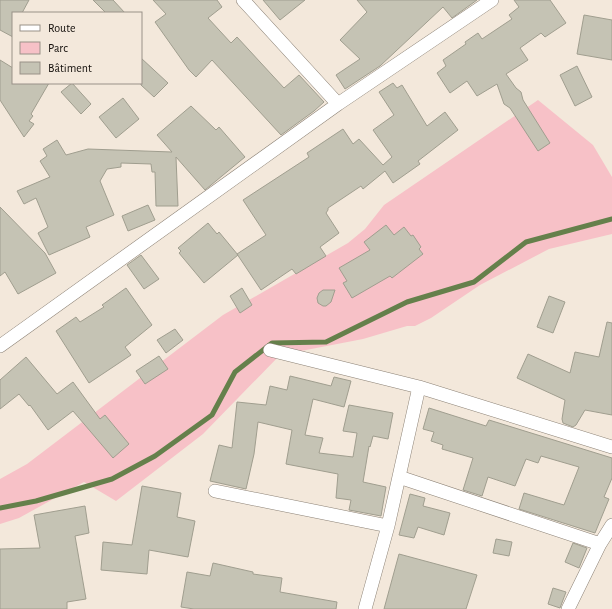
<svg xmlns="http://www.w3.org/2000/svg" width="612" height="609" viewBox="0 0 612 609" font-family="'Alegreya Sans',sans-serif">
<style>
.green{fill:#f7c1c7}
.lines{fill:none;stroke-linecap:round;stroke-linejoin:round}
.stream{stroke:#65804b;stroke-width:5}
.building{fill:#c5c3b4;stroke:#a09e8f}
.street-casing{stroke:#8c8276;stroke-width:14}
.street{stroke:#fff;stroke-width:13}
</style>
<rect width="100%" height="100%" fill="#f3e8db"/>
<path class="green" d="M538,100L593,145L612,177V234L549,249L480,285L431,318L415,326H407L363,339L280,355L203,434L116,501L84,482L19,518L0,524V479L27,464L223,315L348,243L365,229L384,205Z"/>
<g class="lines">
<path class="stream" d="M0,508L36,501L112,479L155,456L212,415L235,372L272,343L326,342L407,302L474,282L526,242L612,219"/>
</g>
<path class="building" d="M0,0H29L22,13H13V37L0,30Z
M93,0H113L125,13H106Z
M153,0H217L222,7L208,18L231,43L237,37L284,88L299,75L324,102L314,111L281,135L212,60L196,77L189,70L155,22L166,14Z
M263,0H305L280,20Z
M357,0H477L452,18L443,7L380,66L345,89L336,75L360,59L340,40L367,12Z
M514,0H550L566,23L545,37L541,33L520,48L528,60L506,74L516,88L521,92L523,100L550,143L538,151L510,108L504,104L497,84L477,96L467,81L450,93L437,73L446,66L443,60L466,44L465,42L478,33L482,39L512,19L509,15L519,7Z
M584,15L612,20V60L577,54Z
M141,58L168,83L154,97L141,85Z
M0,60L13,68V83H49L31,114L33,116L29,121L34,124L24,137L0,100Z
M577,66L592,97L575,106L560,75Z
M72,83L91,104L81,114L61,92Z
M393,83L397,88L402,85L427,126L445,112L458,130L418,161L420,164L393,183L385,171L363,189L361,186L328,208V210L326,213L339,233L320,247L326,256L296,274L292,269L261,290L237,254L266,235L243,200L309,157L307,153L343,129L353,144L359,139L383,165L392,157L373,130L394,115L379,92Z
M123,98L139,119L116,138L99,117Z
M191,106L216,130L219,127L245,157L205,190L176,157L178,206H156L155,172H152L151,164L121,163V167L107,169L100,181L114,215L86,227L90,237L49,255L38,233L48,227L36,198L24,204L17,191L50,177L40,161L47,156L43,149L57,140L66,155L88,149L172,152L157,135Z
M148,205L155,220L128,231L122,216Z
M0,207L45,253L56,273L18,294L5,272L0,276Z
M208,223L217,234L219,232L238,255L204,283L179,253L181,251L178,248Z
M386,225L394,235L404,227L411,236L413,235L421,247L419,249L423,254L392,278L390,276L352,298L343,283L347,281L339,268L370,250L364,242Z
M141,255L159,279L144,289L127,265Z
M126,288L152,325L125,347L131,355L89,383L56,331L76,317L80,322L104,307L102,305Z
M242,288L252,305L240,313L230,296Z
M323,290H335L331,302L326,306H323L318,303L317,298L319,293Z
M549,296L565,302L553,333L537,327Z
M607,322L612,323V415L585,410L576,425L573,427L563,423L562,419L565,400L517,378L528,354L570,373L575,352L599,357Z
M175,329L183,340L166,353L157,340Z
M159,356L168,369L145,384L136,371Z
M26,357L57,394L73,382L100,419L105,415L129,444L113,458L73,411L48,430L30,405L29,406L19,394L0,409V380Z
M290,376L331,386L334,377L351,381L344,407L313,399L305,435L323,438L319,453L353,457L357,433L343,431L349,405L393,413L388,439L373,436L370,447L369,446L363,482L386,487L381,516L349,510L351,500L336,498L338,474L286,464L292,430L258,422L254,454L246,489L210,481L219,445L232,448L237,402L266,405L270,386L287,390Z
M429,408L486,426L489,420L612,458V478L604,497L609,499L595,533L519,509L524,493L564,505L579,467L541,456L538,463L526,459L515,486L488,477L482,496L463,490L473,458L442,449L443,445L431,441L434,432L423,429Z
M142,486L181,493L177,517L195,521L188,557L149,550L147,574L101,570L103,542L132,545Z
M410,494L425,498L423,506L450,513L444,535L418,527L414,538L399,535Z
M85,506L89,533L75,536L86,599L67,602V609H0V549L40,548L34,515Z
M496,539L512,542L509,556L493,553Z
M573,543L587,548L579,568L565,562Z
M399,554L477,575L466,609H384Z
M213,563L253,572V574L282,578L280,592L337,602L336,609H194L181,607L187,572L210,576Z
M553,588L566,592L560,608L548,604Z"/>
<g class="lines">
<defs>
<path id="street" d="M243,0L338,104
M0,346L338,104L492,0
M270,350L419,387L612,447
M399,477L600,544
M215,491L388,526
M365,609L388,526L419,387
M568,609L600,544L612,525"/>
</defs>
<use href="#street" class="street-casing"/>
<use href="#street" class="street"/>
</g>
<rect x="12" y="12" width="130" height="72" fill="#f3e8db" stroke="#999188"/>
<rect x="20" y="25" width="20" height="6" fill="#ffffff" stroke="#999188"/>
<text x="48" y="32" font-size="12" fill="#130f0b">Route</text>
<rect x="20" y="42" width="20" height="12" fill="#f7c1c7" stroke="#999188"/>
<text x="48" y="52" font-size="12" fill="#130f0b">Parc</text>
<rect x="20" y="62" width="20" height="12" fill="#c5c3b4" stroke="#999188"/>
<text x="48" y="72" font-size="12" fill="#130f0b">Bâtiment</text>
</svg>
